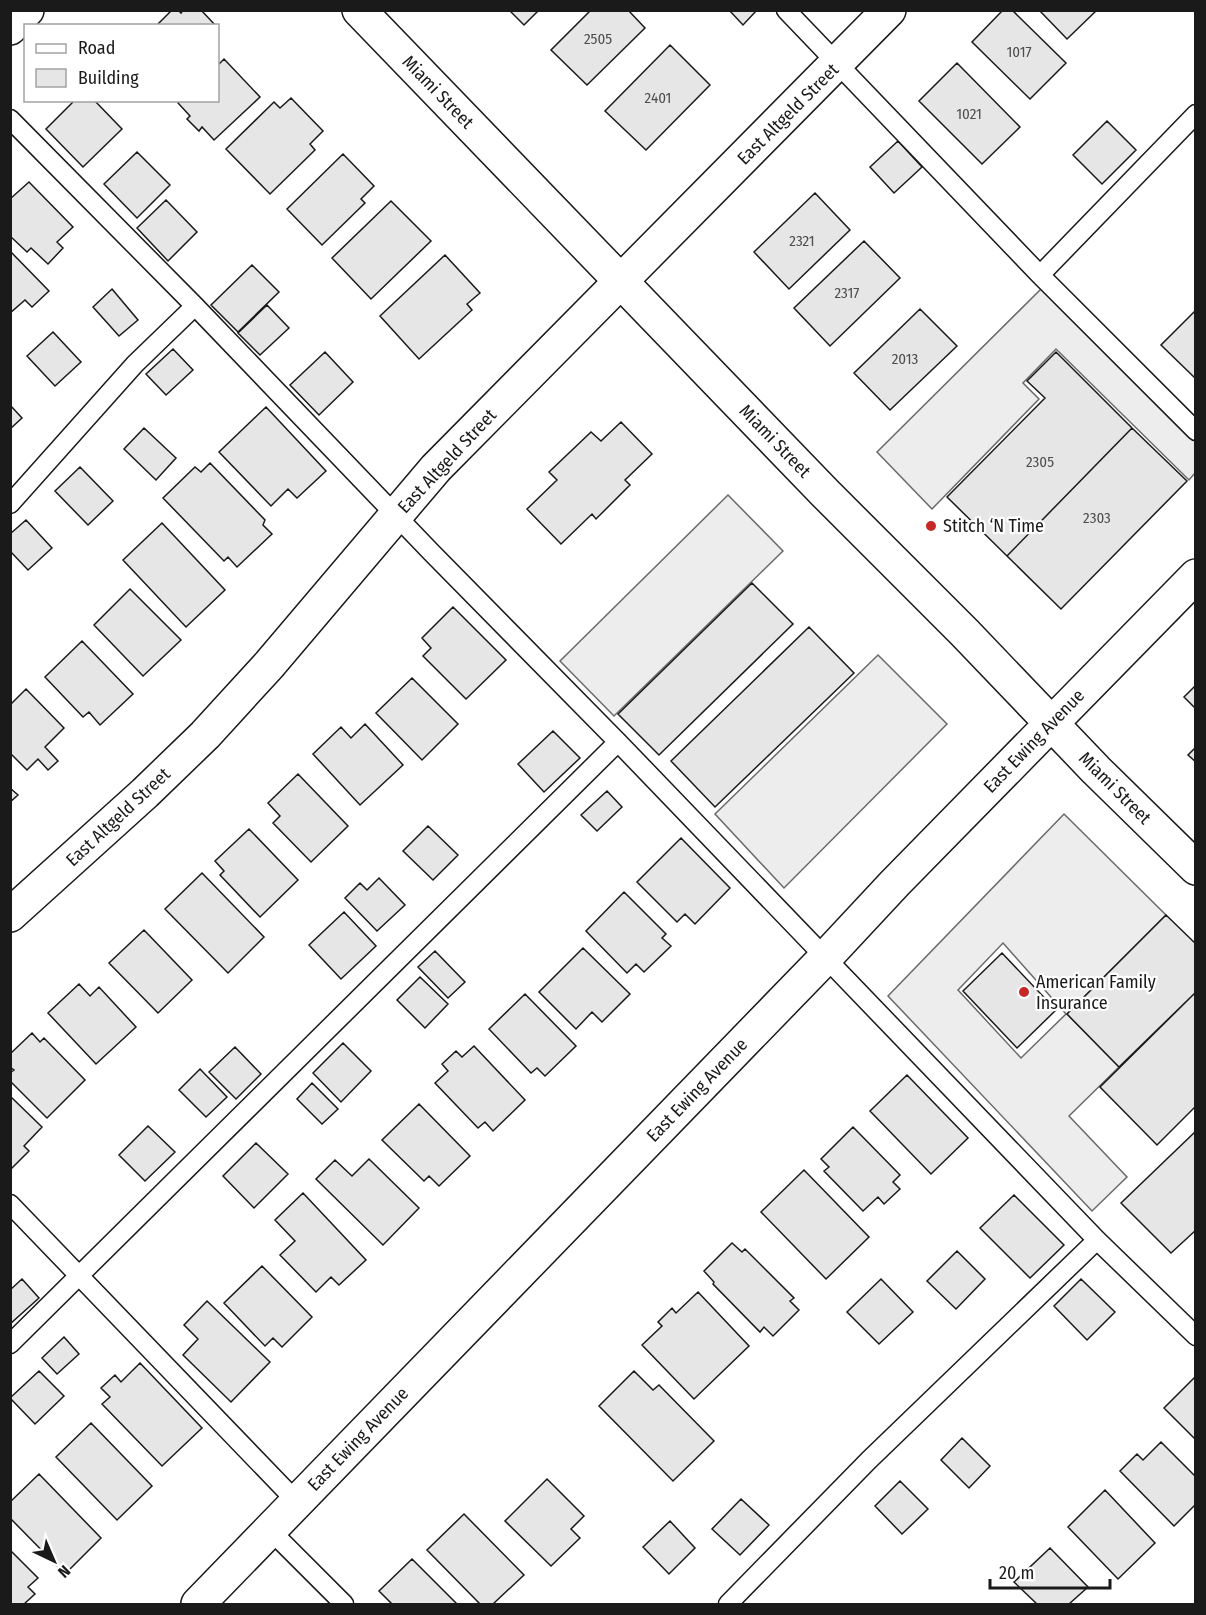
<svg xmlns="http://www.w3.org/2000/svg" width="1206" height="1615" viewBox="0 0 1206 1615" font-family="'Fira Sans Condensed',sans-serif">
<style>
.built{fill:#ededed;stroke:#6a6a6a;stroke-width:1.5;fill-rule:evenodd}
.building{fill:#e6e6e6;stroke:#1a1a1a;stroke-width:1.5}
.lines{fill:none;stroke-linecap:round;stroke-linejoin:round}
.service-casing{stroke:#1a1a1a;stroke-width:21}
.minor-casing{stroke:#1a1a1a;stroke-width:36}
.tertiary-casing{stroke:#1a1a1a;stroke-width:36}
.service{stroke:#fff;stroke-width:18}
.minor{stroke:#fff;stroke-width:33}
.tertiary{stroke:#fff;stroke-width:33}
.poi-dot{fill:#c62828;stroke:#fff;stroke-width:2}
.labels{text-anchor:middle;stroke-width:4.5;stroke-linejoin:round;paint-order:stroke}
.number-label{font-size:15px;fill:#4d4d4d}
.street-label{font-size:18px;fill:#1a1a1a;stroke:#fff}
.poi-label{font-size:18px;fill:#1a1a1a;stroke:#fff;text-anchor:start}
</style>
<rect width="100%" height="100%" fill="#fff"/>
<path class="built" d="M1042,288L1195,441V473L1189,480L1056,349L1023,383L1039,399L932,509L877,452Z
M728,495L783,551L614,716L560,661Z
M878,655L947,724L784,888L715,814Z
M1064,814L1166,915L1067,1014L1119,1067L1069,1116L1127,1177L1092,1211L888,996ZM1003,943L1066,1014L1021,1058L958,990Z"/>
<path class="building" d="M172,10H178L181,13L183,10H201L216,26H156Z
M509,10H539L524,25Z
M591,10H628L645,28L587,85L551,50Z
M729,10H757L743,25Z
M1003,10H1012L1066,63L1030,99L972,42Z
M1039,10H1097L1067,39Z
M670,45L710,85L646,150L605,111Z
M224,59L260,97L214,140L202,127L199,131L187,119L190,116L178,103L180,100H218V65Z
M957,63L1020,127L982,164L919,101Z
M291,98L323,131L310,144L315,150L270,194L226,149L274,102L280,108Z
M75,100H94L122,129L83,167L46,129Z
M1107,121L1136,150L1102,184L1073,155Z
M898,141L922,167L894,193L870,167Z
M137,152L170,185L137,218L104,184Z
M343,154L374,186L361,199L365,203L322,245L287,209Z
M29,182L73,227L57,242L63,248L48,264L31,248L27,252L10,236V199Z
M815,193L850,230L789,289L754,252Z
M166,200L197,232L168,261L137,228Z
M391,201L431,241L371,299L332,258Z
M864,241L900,278L830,346L794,308Z
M10,251L49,291L32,307L25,300L10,313Z
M445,255L480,293L467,304L472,310L419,359L380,316Z
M252,265L279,292L238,332L211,305Z
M112,289L138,320L119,336L93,307Z
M267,305L289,328L260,355L238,333Z
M920,309L957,346L890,410L854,373Z
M1196,310V379L1161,345Z
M53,332L81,362L55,386L27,356Z
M173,349L193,370L166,395L146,374Z
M325,352L353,382L319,415L290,385Z
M1056,352L1132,428L1007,556L947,497L1045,398L1027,381Z
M10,405L22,418L10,429Z
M266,407L326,471L297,498L288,489L271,506L219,452Z
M621,422L652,454L625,480L630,485L596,519L592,514L561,544L527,509L557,480L549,472L591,432L601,441Z
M144,428L176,458L156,480L124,449Z
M1132,428L1187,481L1061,609L1007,556Z
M210,463L265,520L263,525L272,534L237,567L228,557L224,561L163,498L195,467L201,472Z
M80,467L113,501L88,525L55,491Z
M26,520L52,548L28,570L10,551V534Z
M162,523L225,590L186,627L123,560Z
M752,583L793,624L659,755L618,714Z
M130,589L181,640L143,676L94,625Z
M453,607L506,660L466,699L423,656L431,648L422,638Z
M809,627L854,673L715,807L671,761Z
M82,641L133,694L100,725L89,712L83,717L45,677Z
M412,678L458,724L422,760L376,713Z
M1196,685V709L1184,697Z
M26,689L64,728L45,747L58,761L48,770L38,759L27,770L10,753V705Z
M365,724L403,765L360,805L313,754L341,727L351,738Z
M553,731L580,758L544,792L518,764Z
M1196,747V762L1188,755Z
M298,774L348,826L311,862L273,823L280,816L268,803Z
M10,788L18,795L10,802Z
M607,791L622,807L597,831L581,815Z
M428,826L458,855L433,880L403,851Z
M249,829L298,880L260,917L220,875L224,871L215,861Z
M681,838L730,888L695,924L685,914L677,922L637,882Z
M202,873L264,937L228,973L165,909Z
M379,878L405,905L377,931L345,898L360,883L367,890Z
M624,892L666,934L662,938L671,946L644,972L636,964L627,973L586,931Z
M344,912L376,946L341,979L309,945Z
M1166,915L1196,944V992L1119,1067L1067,1014Z
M144,930L192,980L158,1013L109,963Z
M583,948L630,994L602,1022L592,1012L576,1029L539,992Z
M435,951L465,982L448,998L418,967Z
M1002,953L1056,1010L1017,1048L963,991Z
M420,977L448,1004L425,1028L397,1000Z
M79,984L90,996L99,987L136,1027L96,1064L48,1013Z
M1196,992V1106L1157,1145L1100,1087Z
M525,994L576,1046L545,1076L537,1068L531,1073L489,1029Z
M32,1033L40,1042L44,1038L85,1080L47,1118L10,1081V1073L14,1070L10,1067V1054Z
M343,1043L371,1071L341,1102L313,1073Z
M474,1046L525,1100L493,1131L485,1122L478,1128L435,1083L448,1071L442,1064L456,1051L462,1057Z
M235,1047L261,1074L236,1099L209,1072Z
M200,1069L227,1097L206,1117L179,1090Z
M907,1075L968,1138L931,1174L870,1111Z
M312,1083L338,1109L322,1124L297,1099Z
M10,1096L42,1127L24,1146L29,1151L10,1170Z
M419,1104L470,1156L439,1186L429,1176L424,1181L382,1140Z
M148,1126L175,1152L145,1181L119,1155Z
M853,1127L900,1175L893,1182L900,1189L884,1204L878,1197L863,1211L824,1171L829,1167L821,1159Z
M1196,1131V1230L1171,1253L1121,1203Z
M256,1143L288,1174L254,1208L223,1176Z
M369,1159L419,1208L383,1245L316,1179L335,1160L352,1176Z
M804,1170L869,1237L826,1279L761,1212Z
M303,1193L366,1260L339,1285L331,1277L316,1292L280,1255L295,1241L275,1220Z
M1014,1195L1064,1245L1030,1278L980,1228Z
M732,1243L742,1252L745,1249L794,1298L790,1301L799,1310L773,1336L764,1327L760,1332L713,1284L714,1282L704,1271Z
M957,1251L985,1279L956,1309L927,1281Z
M262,1266L312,1317L282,1347L273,1338L265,1346L224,1303Z
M22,1279L39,1298L10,1324V1290Z
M881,1279L913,1312L879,1344L847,1312Z
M1081,1279L1115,1312L1087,1340L1054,1306Z
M698,1292L749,1346L694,1399L642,1345L662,1326L658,1322L672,1308L676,1313Z
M207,1301L270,1362L231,1402L183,1355L198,1339L184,1325Z
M64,1337L79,1354L57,1374L42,1358Z
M140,1363L202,1428L162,1466L102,1404L110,1397L101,1388L115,1375L121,1382Z
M39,1371L64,1396L35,1424L10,1398Z
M634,1371L653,1390L659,1385L714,1441L673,1481L599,1406Z
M1196,1376V1440L1164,1408Z
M91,1423L152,1486L117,1520L56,1457Z
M962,1438L990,1466L969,1488L941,1460Z
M1161,1442L1196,1477V1504L1174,1526L1120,1471L1137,1454L1143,1460Z
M39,1474L101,1538L65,1574L10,1518V1502Z
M547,1479L584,1516L571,1529L580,1538L551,1566L505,1521Z
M900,1481L928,1509L902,1534L875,1506Z
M1105,1490L1155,1543L1118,1579L1068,1527Z
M741,1499L769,1525L740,1555L712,1529Z
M464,1514L524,1575L493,1604H480L427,1550Z
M670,1521L695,1548L669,1574L643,1547Z
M1050,1548L1088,1587L1069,1604H1037L1014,1582Z
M10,1550L38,1578L28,1587L35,1594L24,1604H10Z
M412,1559L457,1604H390L391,1603L379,1591Z"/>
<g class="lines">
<defs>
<path id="service" d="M786,10L1040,275L1196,431
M10,119L195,306L431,552L618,742L1097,1240L1196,1336
M1040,275L1196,114
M10,504L135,364L195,306
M10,1204L297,1502
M10,1344L618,742
M270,1530L344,1604
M728,1604L869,1460L1097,1240"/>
<path id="minor" d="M10,28L27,10
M10,915L145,793L205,735L269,665L436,468L889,10"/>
<path id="tertiary" d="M359,10L825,493L964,632L1096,770L1196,868
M198,1604L826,957L895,883L1196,576"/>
</defs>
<use href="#service" class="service-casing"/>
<use href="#minor" class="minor-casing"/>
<use href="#tertiary" class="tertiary-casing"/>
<use href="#service" class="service"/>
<use href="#minor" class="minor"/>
<use href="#tertiary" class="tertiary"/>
</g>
<g class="poi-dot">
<circle cx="931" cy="526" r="6"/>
<circle cx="1024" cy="992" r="6"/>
</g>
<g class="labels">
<g class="number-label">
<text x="598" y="44">2505</text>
<text x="1019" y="57">1017</text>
<text x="658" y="103">2401</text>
<text x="969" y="119">1021</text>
<text x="802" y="246">2321</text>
<text x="847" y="298">2317</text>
<text x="905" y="364">2013</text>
<text x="1040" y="467">2305</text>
<text x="1097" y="523">2303</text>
</g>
<g class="street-label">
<text transform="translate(438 92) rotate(46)" y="6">Miami Street</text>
<text transform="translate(788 114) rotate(-45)" y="6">East Altgeld Street</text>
<text transform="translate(775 441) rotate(46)" y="6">Miami Street</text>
<text transform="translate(447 461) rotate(-47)" y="6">East Altgeld Street</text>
<text transform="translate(1034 741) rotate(-46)" y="6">East Ewing Avenue</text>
<text transform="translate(1115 788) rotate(45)" y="6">Miami Street</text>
<text transform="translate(118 817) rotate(-43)" y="6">East Altgeld Street</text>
<text transform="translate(697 1090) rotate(-46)" y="6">East Ewing Avenue</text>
<text transform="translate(358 1439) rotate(-46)" y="6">East Ewing Avenue</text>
</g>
<g class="poi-label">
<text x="943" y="532">Stitch ‘N Time</text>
<text x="1036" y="988">American Family<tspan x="1036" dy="21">Insurance</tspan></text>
</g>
</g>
<rect width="1206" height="1615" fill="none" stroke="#1a1a1a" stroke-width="24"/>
<rect x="24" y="24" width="195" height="78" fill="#ffffff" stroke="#a3a3a3" stroke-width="1.5"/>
<rect x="36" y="44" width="30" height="9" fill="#ffffff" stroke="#a3a3a3" stroke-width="1.5"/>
<text x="78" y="54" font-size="18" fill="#1a1a1a">Road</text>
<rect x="36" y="69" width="30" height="18" fill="#e6e6e6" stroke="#a3a3a3" stroke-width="1.5"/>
<text x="78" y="84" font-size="18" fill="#1a1a1a">Building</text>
<g transform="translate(54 1561) rotate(136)" stroke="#ffffff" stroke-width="4.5" paint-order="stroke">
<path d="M0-4.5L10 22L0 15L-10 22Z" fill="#1a1a1a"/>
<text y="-9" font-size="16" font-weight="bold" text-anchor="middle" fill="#1a1a1a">N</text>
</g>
<path d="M990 1579v9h120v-9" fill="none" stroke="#1a1a1a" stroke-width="3"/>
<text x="999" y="1579" font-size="18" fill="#1a1a1a" stroke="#ffffff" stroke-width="4.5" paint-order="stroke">20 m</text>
</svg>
